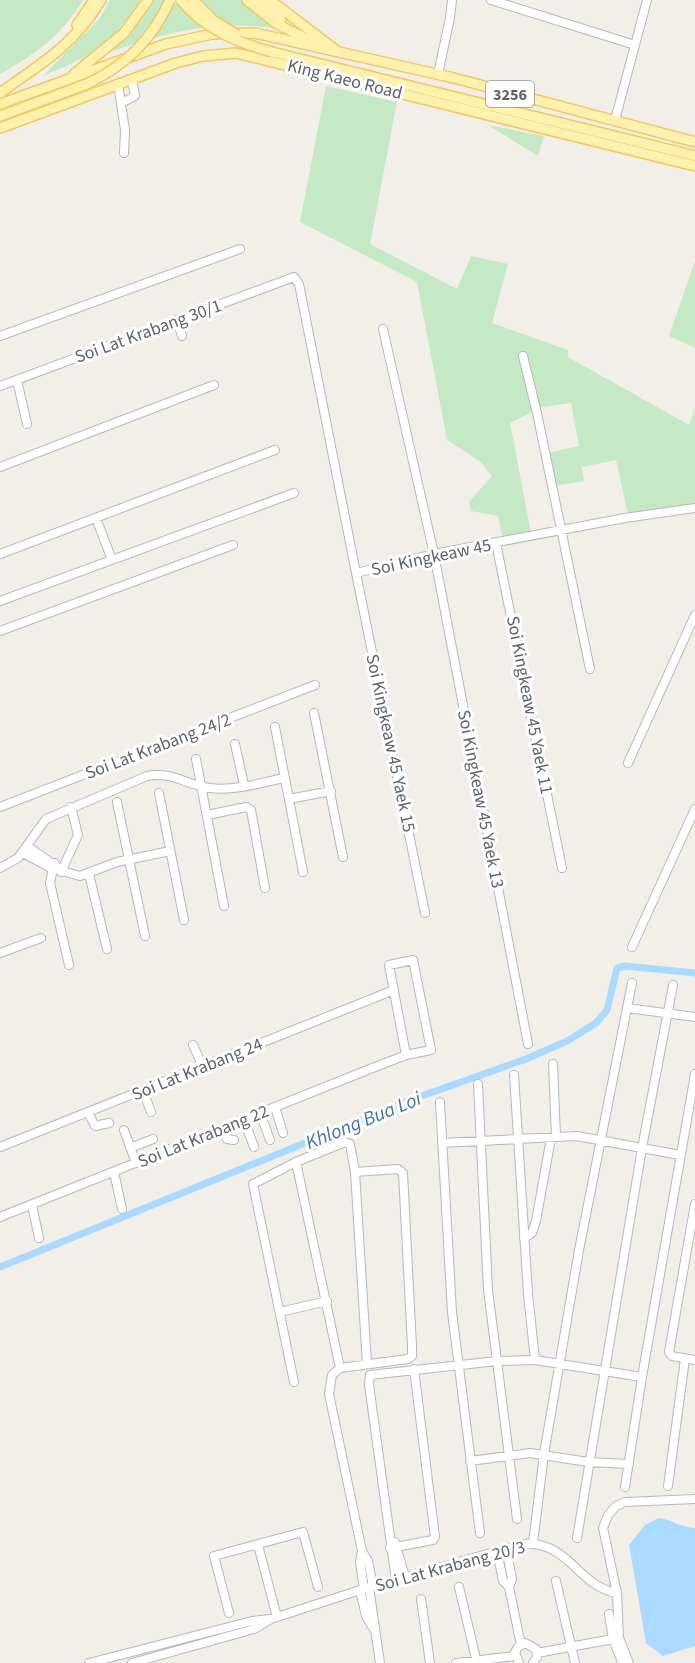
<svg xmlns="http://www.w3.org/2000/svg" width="695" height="1663" viewBox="0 0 695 1663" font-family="'Source Sans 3',sans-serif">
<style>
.green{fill:#c5e8c5}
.water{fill:#aadaff}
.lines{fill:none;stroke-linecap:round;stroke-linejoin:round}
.canal{stroke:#aadaff;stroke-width:7}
.minor-casing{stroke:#b5b8bc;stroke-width:10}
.major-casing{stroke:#f2c960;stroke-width:12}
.minor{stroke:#fff;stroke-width:8}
.major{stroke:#fff2af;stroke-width:9}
.major-bridge-casing{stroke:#f2c960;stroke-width:12;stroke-linecap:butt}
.major-bridge{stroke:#fff2af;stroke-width:9}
.labels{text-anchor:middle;stroke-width:6;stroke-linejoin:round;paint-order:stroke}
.shield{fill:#fff;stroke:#8f9295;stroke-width:1.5}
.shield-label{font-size:16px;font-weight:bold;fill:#5f6368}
.street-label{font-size:18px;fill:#5f6368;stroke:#fff}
.water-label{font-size:20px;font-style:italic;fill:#4174aa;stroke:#fff}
</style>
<rect width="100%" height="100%" fill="#f1efe8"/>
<path class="green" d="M0,0H83C61,36 36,54 0,74Z
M110,0H142C106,47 98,53 43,76L100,18Z
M153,0H253L287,30C217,18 172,31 107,53L141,20Z
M326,86L397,102L370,244L457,289L471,256L508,264L492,323L568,350V357L689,425L695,409V505L628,514L616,460L582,467L584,481L553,486L548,453L579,446L571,403L542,407L510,423L531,533L503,539L498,516L471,511L469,502L492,476L481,462L447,440L417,282L300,222Z
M488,125L544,136L538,156Z
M695,261V348L669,336Z"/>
<path class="water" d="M659,1518C672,1520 680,1527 695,1528V1646L663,1656L646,1643L629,1545L645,1525Z"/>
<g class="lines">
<path class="canal" d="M0,1267L413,1099L526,1059L567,1041L596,1023L607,1010L617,968L625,966L695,973"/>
<defs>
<path id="minor" d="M491,0L635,45
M438,74L450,18L452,0
M118,84L125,130L124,153
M121,103L135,96L132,79
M615,120L647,0
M177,320L182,336
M383,329L434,554L528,1044
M0,336L240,249
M523,356L537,413L590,669
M17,380L27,424
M0,386L294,277L299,284L356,573L434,554L625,518L695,508
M0,467L214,385
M96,518L112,560
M496,543L562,868
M0,554L275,450
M356,573L425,913
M0,601L294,493
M0,631L233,545
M314,713L343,857
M275,727L303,872
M235,744L244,785
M196,759L224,906
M628,763L695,615
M159,793L184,920
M289,799L331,791
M117,802L145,936
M0,807L315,685
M207,815L246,807L251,810L265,888
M27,846L56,866
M23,853L51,868L80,876L117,862L170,851
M54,863L50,883L69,965
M0,868L18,858L46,819L147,776C174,771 185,785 210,788C234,791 261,783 284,778
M61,872L78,835L71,807
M89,874L107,949
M632,947L695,809
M0,953L41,938
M627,1008L695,1017
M193,1045L203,1067
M553,1064L556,1137
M514,1075L528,1294L535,1360
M478,1084L488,1290L517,1519
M143,1091L151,1112
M440,1102L452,1312L480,1533
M275,1107L283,1133
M88,1112L95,1126L109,1123
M260,1113L270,1140
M244,1120L254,1147
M220,1129L227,1139L234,1140
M124,1130L136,1163
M442,1143L577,1136L680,1155
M0,1147L394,990
M130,1148L153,1139
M296,1162L340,1368
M114,1172L122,1209
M355,1172L398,1169L403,1173L412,1346V1356L408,1359L340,1368L332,1375L329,1394L362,1551L368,1561L373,1586
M695,1204L669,1352L672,1356L695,1360
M32,1205L39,1238
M0,1217L370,1069L406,1055L431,1050L413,960L389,965L406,1055
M524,1238L532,1233L536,1221L551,1138
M280,1312L327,1301
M294,1382L253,1184L296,1162L345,1142L350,1144L355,1172L367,1364
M470,1461L530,1453L588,1462L629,1464
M668,1486L685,1359
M625,1487L642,1377L695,1074
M577,1538L642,1148L673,985
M395,1542L405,1577
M533,1543L544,1454L579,1250L632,983
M258,1545L277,1617
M390,1548L433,1540L435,1537L414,1369
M506,1548L512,1579L509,1587
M362,1551L360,1562L364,1589
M497,1551L503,1581L509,1587L521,1645
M396,1580L369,1385L370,1375L497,1361L535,1360L642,1377
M556,1581L575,1663
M369,1587L380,1663
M459,1587L477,1663
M360,1590L366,1616L373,1628
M421,1599L430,1663
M229,1613L214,1556L303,1532L318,1587
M609,1614L613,1639L622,1662
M537,1653L613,1639
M89,1663L252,1621L269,1619
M132,1663L254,1629L271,1619L360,1590L523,1544C570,1541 577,1586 617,1593
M456,1663L515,1656
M519,1663L515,1652L518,1647L525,1643L536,1649L537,1657L533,1663
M629,1663L619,1638L617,1593L603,1528L608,1515L616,1506L625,1502L695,1499"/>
<path id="major" d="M247,0L277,24L313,42
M258,0L281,20
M270,0L337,51
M77,25L94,0
M272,52L695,156
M74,74L124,33L148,0
M0,93C43,62 72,47 101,0
M0,104L166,44L212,34L255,33L454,78L695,142
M0,116L87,84
M0,128L176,63L203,56L236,53L695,166"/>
</defs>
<use href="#minor" class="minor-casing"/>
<use href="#major" class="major-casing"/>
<use href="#minor" class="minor"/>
<use href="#major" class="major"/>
<defs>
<path id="major-bridge" d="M181,0C205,30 237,42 272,52
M193,0L213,20L237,35
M87,84C126,65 152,40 170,0"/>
</defs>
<use href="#major-bridge" class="major-bridge-casing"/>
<use href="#major-bridge" class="major-bridge"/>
</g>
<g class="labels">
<rect class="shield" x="486" y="81" width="48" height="26" rx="4.5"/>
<g class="shield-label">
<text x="510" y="100">3256</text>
</g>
<g class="street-label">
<text transform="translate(345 79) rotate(14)" y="6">King Kaeo Road</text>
<text transform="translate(148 331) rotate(-20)" y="6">Soi Lat Krabang 30/1</text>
<text transform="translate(431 557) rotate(-12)" y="6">Soi Kingkeaw 45</text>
<text transform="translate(530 705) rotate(79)" y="6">Soi Kingkeaw 45 Yaek 11</text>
<text transform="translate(391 743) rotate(78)" y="6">Soi Kingkeaw 45 Yaek 15</text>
<text transform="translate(158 746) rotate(-21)" y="6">Soi Lat Krabang 24/2</text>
<text transform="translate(481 799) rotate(79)" y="6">Soi Kingkeaw 45 Yaek 13</text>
<text transform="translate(197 1069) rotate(-22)" y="6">Soi Lat Krabang 24</text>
<text transform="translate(203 1136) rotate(-22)" y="6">Soi Lat Krabang 22</text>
<text transform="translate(450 1566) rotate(-15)" y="6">Soi Lat Krabang 20/3</text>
</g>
<g class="water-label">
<text transform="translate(363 1120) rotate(-22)" y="7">Khlong Bua Loi</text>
</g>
</g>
</svg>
